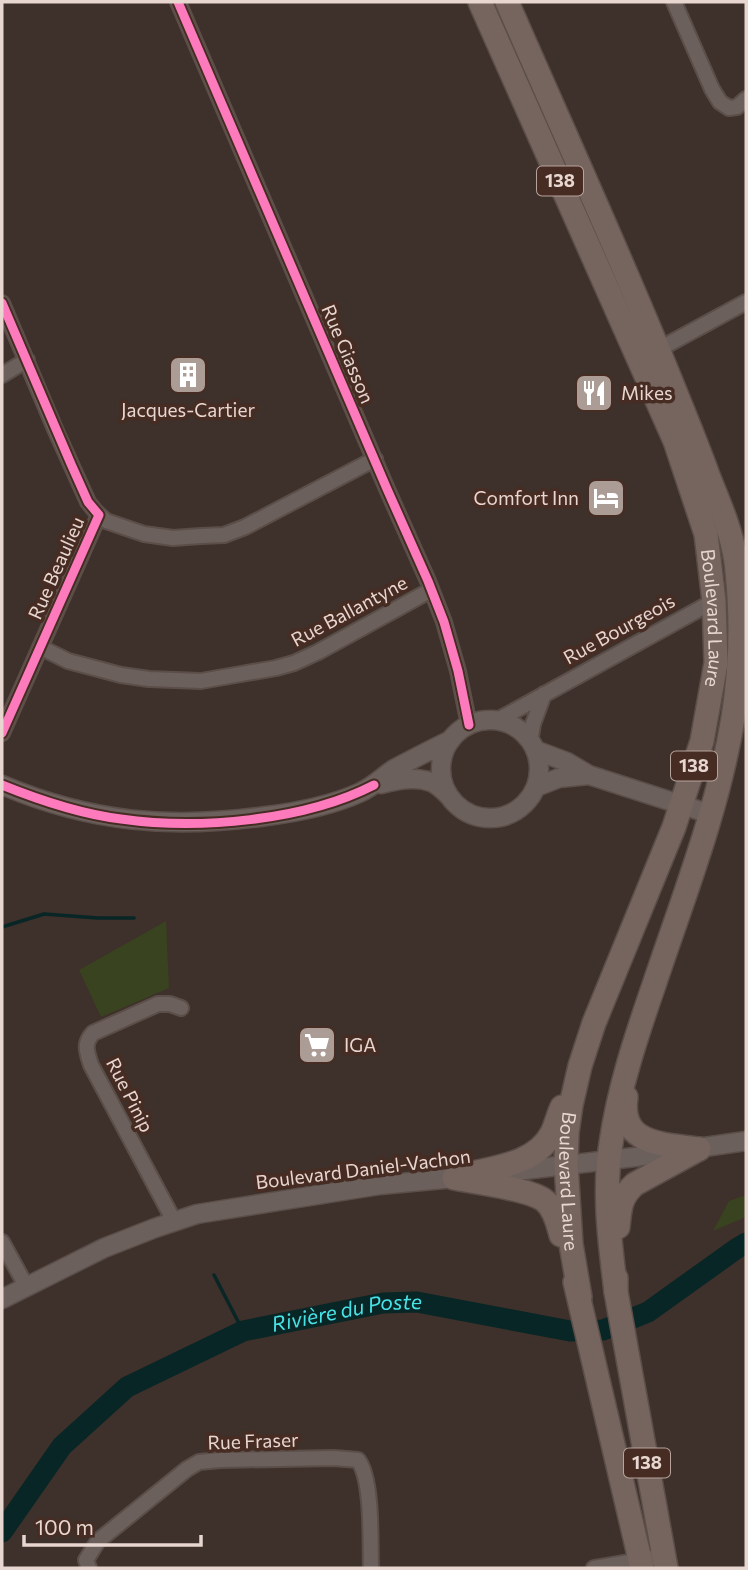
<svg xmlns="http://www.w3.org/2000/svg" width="748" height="1570" viewBox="0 0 748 1570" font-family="Commissioner,sans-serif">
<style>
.green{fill:#39431f}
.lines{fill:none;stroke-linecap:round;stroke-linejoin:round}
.stream{stroke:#082626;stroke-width:3.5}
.river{stroke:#082626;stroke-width:21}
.minor-casing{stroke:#5b4e49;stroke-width:18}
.tertiary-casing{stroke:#5b4e49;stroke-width:21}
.trunk-casing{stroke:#5b4e49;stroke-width:26}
.minor{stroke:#6c605c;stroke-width:14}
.tertiary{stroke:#6c605c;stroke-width:18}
.trunk{stroke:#76655e;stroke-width:23}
.cycleway-casing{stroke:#462c22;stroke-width:13}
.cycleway{stroke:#fd7abc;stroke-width:9}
.labels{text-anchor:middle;stroke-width:7;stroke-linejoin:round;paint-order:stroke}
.shield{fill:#462c22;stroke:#b7a39c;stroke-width:2}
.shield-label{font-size:18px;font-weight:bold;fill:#e8d6d0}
.street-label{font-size:19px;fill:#e8d6d0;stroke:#462c22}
.poi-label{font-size:19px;fill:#e8d6d0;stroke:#462c22;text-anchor:start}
.water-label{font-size:21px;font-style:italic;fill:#48e2e7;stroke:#462c22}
</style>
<rect width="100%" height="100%" fill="#3e302a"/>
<path class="green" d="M166,921L169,988L101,1017L79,970Z
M746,1195V1217L713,1231L729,1201Z"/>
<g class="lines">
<path class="stream" d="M2,927L44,914L98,918H134
M214,1275L243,1331"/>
<path class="river" id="s1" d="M2,1532L62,1446L127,1387L243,1331L383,1303L417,1302L570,1331L603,1330L648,1312L736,1249L746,1243"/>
<defs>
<path id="minor" d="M178,2L387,489L428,581L444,622L458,671L469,725
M674,2L712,89L720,102L729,108L737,107L746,99
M2,303L55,429L88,502L96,512L106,521L144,534L173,538L201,536L224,535L245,527L375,459
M652,353L746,302
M2,375L27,360
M40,647L68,661L121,675L149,679L201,681L276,668L294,663L318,652L431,590
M496,721L714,601
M2,733L99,515
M530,742L533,724L544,694
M174,1221L91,1065C87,1052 83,1044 93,1033L158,1004H170L181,1008
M2,1242L26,1286
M89,1568L86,1560L98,1541L187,1469L199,1462L220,1460L334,1458L358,1460C373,1480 370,1542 371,1568
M594,1568L664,1556"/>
<path id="tertiary" d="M441 769a49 49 0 1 1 98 0a49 49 0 1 1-98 0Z
M535,750L567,762L589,775L710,814
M381,784C397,780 415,776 431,782C437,784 444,791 449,796
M2,785C92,823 171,829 267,816C298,812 330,806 359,793C373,787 382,777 394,769C413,759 432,749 451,740
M536,787L559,778L589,775
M507,1172L635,1157L746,1141
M2,1299L104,1248L155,1228L197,1214L380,1185L465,1177"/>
<g id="trunk">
<path id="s2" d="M480,2L675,441L706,534L714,601L716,663L702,741L674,827L594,1023L580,1066L571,1105L567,1133L566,1164L571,1244L580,1297"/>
<path d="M507,2C564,133 624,263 677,396C688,423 699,450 709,478C720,505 732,533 736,562C742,613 741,668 733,718C718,810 683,898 654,985C636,1037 619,1088 611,1143C603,1192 610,1243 616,1292"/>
<path d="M626,1097C619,1146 665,1144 699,1149"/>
<path d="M460,1176C491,1168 536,1165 552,1133C556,1125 558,1115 562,1107"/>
<path d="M454,1178C474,1182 531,1189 545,1201C555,1209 558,1224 561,1235"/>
<path d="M618,1227C620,1208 620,1197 635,1184L699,1149"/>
<path d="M616,1278V1292L666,1568"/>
<path d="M575,1282L642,1568"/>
</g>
</defs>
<use href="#minor" class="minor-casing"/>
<use href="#tertiary" class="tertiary-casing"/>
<use href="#trunk" class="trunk-casing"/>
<use href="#minor" class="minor"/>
<use href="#tertiary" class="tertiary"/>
<use href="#trunk" class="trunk"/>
<defs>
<path id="cycleway" d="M178,2L387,489L428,581L444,622L458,671L469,725
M2,303L71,464L88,502L99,515L2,733
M2,785C39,800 80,814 121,819C198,830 304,821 374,785"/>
</defs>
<use href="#cycleway" class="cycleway-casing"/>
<use href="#cycleway" class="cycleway"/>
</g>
<defs>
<symbol id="building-square" viewBox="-11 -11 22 22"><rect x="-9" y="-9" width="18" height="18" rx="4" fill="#ac9c96" stroke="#462c22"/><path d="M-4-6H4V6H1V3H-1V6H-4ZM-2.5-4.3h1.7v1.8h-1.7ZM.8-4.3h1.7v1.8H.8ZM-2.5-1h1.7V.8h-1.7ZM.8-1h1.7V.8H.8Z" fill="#fff"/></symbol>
<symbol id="restaurant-square" viewBox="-11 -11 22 22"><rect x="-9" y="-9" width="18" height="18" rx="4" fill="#ac9c96" stroke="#462c22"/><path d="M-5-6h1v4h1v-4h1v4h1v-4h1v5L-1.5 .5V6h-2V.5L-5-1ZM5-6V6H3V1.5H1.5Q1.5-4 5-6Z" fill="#fff"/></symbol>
<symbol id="hotel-square" viewBox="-11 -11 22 22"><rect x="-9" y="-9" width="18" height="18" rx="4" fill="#ac9c96" stroke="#462c22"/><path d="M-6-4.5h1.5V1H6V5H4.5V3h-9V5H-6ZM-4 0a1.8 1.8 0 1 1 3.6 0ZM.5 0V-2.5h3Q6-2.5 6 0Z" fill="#fff"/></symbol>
<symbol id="supermarket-square" viewBox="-11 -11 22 22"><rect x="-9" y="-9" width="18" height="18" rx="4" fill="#ac9c96" stroke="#462c22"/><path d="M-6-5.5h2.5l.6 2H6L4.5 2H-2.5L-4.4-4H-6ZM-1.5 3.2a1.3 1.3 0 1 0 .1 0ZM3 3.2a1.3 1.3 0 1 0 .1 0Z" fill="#fff"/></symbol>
</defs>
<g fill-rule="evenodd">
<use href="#building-square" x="166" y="353" width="44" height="44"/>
<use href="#restaurant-square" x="572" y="371" width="44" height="44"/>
<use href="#hotel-square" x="584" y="476" width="44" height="44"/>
<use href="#supermarket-square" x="295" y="1023" width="44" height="44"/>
</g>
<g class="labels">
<g class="shield">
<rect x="537" y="166.5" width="46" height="29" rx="5"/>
<rect x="671" y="751.5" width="46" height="29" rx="5"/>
<rect x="624" y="1448.5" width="46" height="29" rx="5"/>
</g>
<g class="shield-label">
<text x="560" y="187">138</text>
<text x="694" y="772">138</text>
<text x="647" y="1469">138</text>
</g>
<g class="street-label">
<text transform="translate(348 354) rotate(67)" y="7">Rue Giasson</text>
<text transform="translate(56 568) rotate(-66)" y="7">Rue Beaulieu</text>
<text transform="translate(349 611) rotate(-28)" y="7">Rue Ballantyne</text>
<text dy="7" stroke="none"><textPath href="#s2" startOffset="663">Boulevard Laure</textPath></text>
<text transform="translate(619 629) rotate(-29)" y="7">Rue Bourgeois</text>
<text transform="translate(130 1095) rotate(63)" y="7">Rue Pinip</text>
<text transform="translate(363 1169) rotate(-7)" y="7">Boulevard Daniel-Vachon</text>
<text dy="7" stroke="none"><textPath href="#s2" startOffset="1251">Boulevard Laure</textPath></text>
<text transform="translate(253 1441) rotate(-2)" y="7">Rue Fraser</text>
</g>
<g class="poi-label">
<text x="621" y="400">Mikes</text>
<text x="188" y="417" text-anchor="middle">Jacques-Cartier</text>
<text x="579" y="505" text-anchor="end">Comfort Inn</text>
<text x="344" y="1052">IGA</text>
</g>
<g class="water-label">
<text dy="7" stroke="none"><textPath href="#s1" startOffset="427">Rivière du Poste</textPath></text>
</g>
</g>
<rect width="748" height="1570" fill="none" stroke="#e8d6d0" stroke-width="7"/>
<path d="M24 1535v10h177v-10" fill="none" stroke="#e8d6d0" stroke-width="3.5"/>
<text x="35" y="1535" font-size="21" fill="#e8d6d0" stroke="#462c22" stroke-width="5" paint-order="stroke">100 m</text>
</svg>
